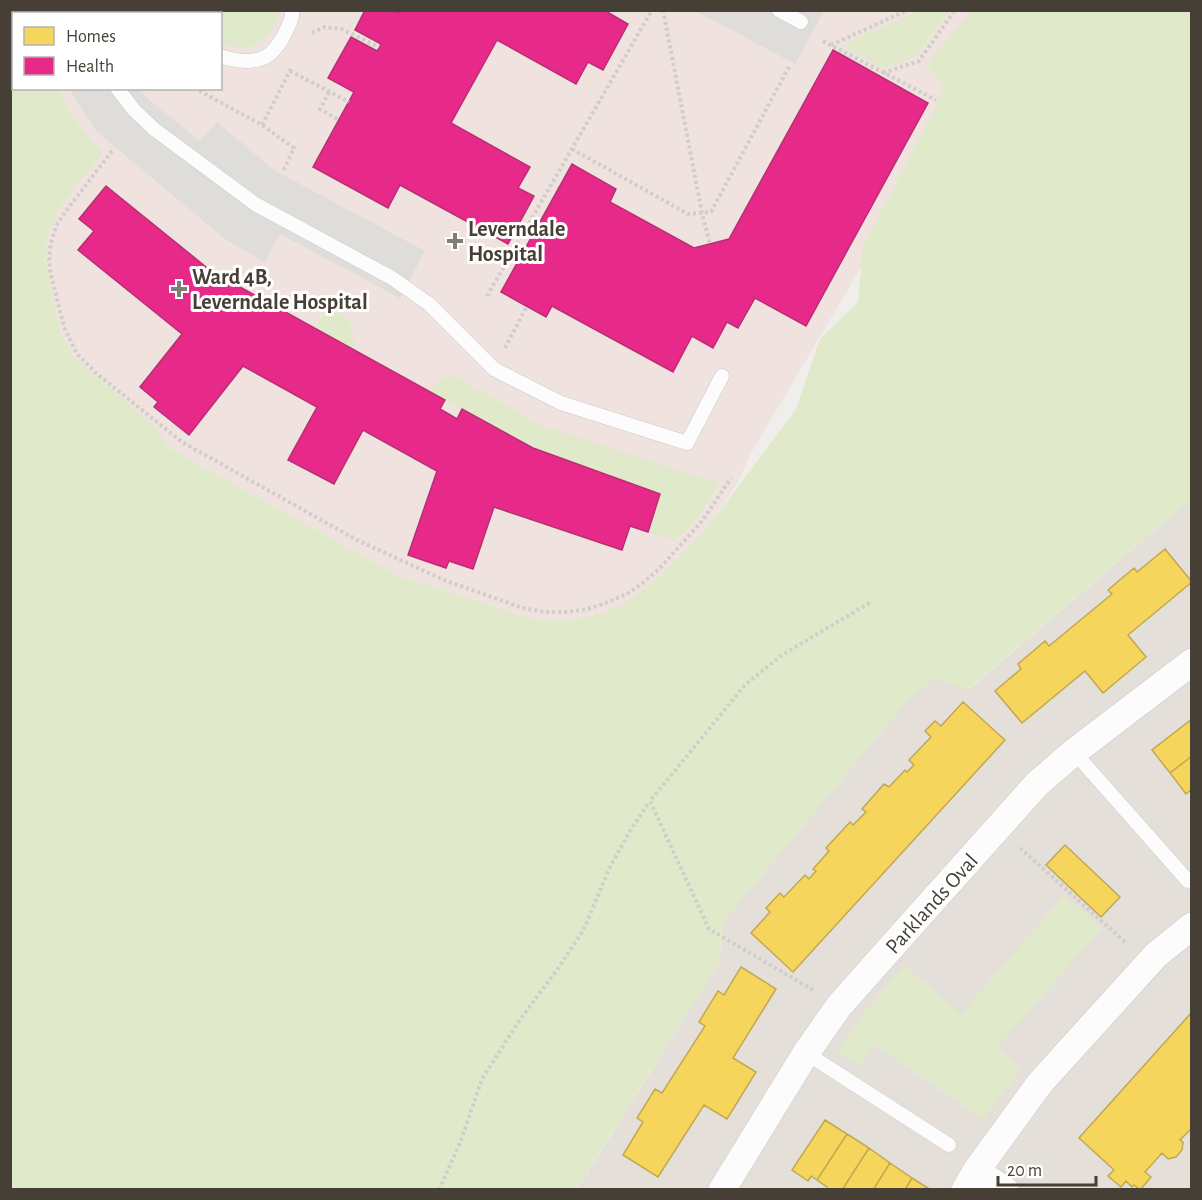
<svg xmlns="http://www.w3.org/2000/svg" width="1202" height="1200" viewBox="0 0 1202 1200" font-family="'Alegreya Sans',sans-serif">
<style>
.residential{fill:#e4dfd8}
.medical{fill:#efe2df}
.green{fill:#e0eacb}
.parking{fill:#dfddda}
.homes{fill:#f6d55c;stroke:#c1a851;stroke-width:1.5}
.health{fill:#e7298a;stroke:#b73071;stroke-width:1.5}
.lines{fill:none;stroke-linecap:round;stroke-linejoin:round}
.lane-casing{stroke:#cccac6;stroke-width:15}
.street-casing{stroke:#cccac6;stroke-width:28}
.path{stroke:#d0ceca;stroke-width:4;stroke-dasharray:3 3;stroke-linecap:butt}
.lane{stroke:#fdfcfc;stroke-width:14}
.street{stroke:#fdfcfc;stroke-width:27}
.poi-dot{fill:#827c75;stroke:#fff;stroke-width:2}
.labels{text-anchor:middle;stroke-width:6;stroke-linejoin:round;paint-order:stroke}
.poi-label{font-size:22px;font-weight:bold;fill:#463f36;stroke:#fff;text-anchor:start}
.street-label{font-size:22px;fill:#463f36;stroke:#fff}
</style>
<rect width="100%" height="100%" fill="#f0eeea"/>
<path class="residential" d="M1191,499V1189L577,1190L720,961L722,923L906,702L934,678L968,690Z"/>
<path class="medical" d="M10,11H1010L959,102L751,453L739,480L723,505L706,529L682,555L661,576L640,592L623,604L604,612L584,618L563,621L542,620L521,615L397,575L50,381L17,89L220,88V14H14Z"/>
<path class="green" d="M180,11H280C276,25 265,43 249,47C241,50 229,45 221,42L220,14L182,13Z
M919,11H949L916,57L884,69L842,45Z
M1152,11H1191V499L967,690L934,678L906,702L722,923L720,961L577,1189H11V11H49L50,13L14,14V88L60,89C67,111 86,136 103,152L60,207L48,234L45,257L60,332L72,355L157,429L168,447L397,575L521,615L542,620L563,621L584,618L604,612L623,604L661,576L706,529L796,409L820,339L858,302L863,247L944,90L927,64L971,11Z
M327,307L350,320L355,350L316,328Z
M452,374L543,426L719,483L697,520L675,541L648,532L660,494L533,448L430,392L437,383Z
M1064,895L1102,928L999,1045L1020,1071L983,1119L874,1045L860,1066L837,1052L870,1005L905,966L961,1014Z"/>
<path class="parking" d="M696,11H824L795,64Z
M71,89H140L148,99L200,141L217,122L274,170L425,251L400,298L280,234L265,262L225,239L96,131L73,95Z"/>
<path class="homes" d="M1165,549L1192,582L1128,635L1146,657L1103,693L1085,671L1022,723L995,691L1021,669L1018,664L1045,641L1049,646L1112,594L1108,590L1134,568L1137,572Z
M963,702L1005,740L793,972L751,933L770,912L766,908L780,893L784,897L805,875L809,879L816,871L813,869L829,851L826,848L850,822L853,825L866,812L862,809L884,784L889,787L905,770L907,772L914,765L909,760L931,737L925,731L935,721L941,726Z
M1192,719V756L1170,773L1152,750Z
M1192,756V789L1186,794L1170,773Z
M1065,845L1120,897L1101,917L1046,865Z
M741,967L776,989L733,1058L756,1072L727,1119L704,1105L658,1177L623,1155L643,1122L637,1118L655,1089L662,1093L705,1026L699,1022L718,991L724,995Z
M1192,1012V1128L1180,1140L1183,1142L1182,1150L1176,1157L1168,1159L1162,1153L1145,1172L1151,1177L1140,1190L1134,1185L1132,1187L1126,1181L1121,1187L1108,1176L1114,1170L1079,1138Z
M825,1120L847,1134L817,1180L811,1176L808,1181L792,1170Z
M847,1134L869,1148L842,1190H826L827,1187L817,1180Z
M869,1148L890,1163L873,1190H842Z
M890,1163L912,1178L905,1190H873Z
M912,1178L931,1190H905Z"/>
<path class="health" d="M365,10H393L398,13L399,10H604L628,24L603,70L588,62L576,84L497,40L451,123L530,167L518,188L534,196L508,244L400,185L388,208L313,167L354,92L328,78L351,37L377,51L381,44L355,30Z
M833,50L928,103L806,326L755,298L738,328L727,322L713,348L692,336L673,372L552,306L546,317L501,292L572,164L616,189L610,202L694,248L729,239Z
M106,186L211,271L445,400L440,409L457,419L462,409L533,448L660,494L648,532L630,526L622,550L494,507L473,569L449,561L446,568L408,555L437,471L363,430L334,484L288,460L317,407L243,366L189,435L154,407L158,402L140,387L182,334L78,250L94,231L79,219Z"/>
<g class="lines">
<defs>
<path id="lane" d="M167,10L169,14
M779,10L801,22
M100,14V10
M220,56C234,61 254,64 267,56C275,51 284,37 287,29C290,22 293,18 292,10
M117,88L134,110L154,129L255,204L392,278L429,304L494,369L561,403L687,443L722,376
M1074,752L1188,881
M806,1053L949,1145"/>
<path id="street" d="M976,1171L1005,1190
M722,1190L806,1053L839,1006L902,935L1037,784L1074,752L1192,662
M965,1190L976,1171L1040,1083L1156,955L1192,926"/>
</defs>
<use href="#lane" class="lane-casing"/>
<use href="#street" class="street-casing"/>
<path class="path" d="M663,10L702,213L710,244
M312,33L324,27L341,29L379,47
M823,41L936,100
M831,45L908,10
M290,71L349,102
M883,73L919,61L955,10
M194,88L262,125L294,148L283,171
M329,92L320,109L339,120
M262,125L292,67
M572,149L688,214L711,212L790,65
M112,151L66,211L56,226L51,243L49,257L50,271L64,327L77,354L96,373L182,442L357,540L444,580L523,608L545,612H566L588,609L608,602L627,594L644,582L659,569L702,521L731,478
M487,296L652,10
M505,348L527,306
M1020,848L1126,943
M813,990L709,929L650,801L745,685L782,655L871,602
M439,1190L460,1143L482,1079L519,1021L557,970L583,931L610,867L630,831L649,802"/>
<use href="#lane" class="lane"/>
<use href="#street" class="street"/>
</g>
<g class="poi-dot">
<path d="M452 232h6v6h6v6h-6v6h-6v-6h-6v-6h6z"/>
<path d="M176 280h6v6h6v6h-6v6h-6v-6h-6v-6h6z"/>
</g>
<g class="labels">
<g class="poi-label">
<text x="468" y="236">Leverndale<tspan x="468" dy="25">Hospital</tspan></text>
<text x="192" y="284">Ward 4B,<tspan x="192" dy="25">Leverndale Hospital</tspan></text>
</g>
<g class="street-label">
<text transform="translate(931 903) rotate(-48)" y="8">Parklands Oval</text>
</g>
</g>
<rect width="1202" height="1200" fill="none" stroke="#463f36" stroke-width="24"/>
<rect x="12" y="12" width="210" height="78" fill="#ffffff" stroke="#b5b2af" stroke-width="1.5"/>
<rect x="24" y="27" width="30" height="18" fill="#f6d55c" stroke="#b5b2af" stroke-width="1.5"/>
<text x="66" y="42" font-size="18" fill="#463f36">Homes</text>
<rect x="24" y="57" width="30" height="18" fill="#e7298a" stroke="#b5b2af" stroke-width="1.5"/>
<text x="66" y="72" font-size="18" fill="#463f36">Health</text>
<path d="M998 1176v9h98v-9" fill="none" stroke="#463f36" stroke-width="3"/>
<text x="1007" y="1176" font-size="18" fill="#463f36" stroke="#ffffff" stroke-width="4.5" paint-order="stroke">20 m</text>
</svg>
